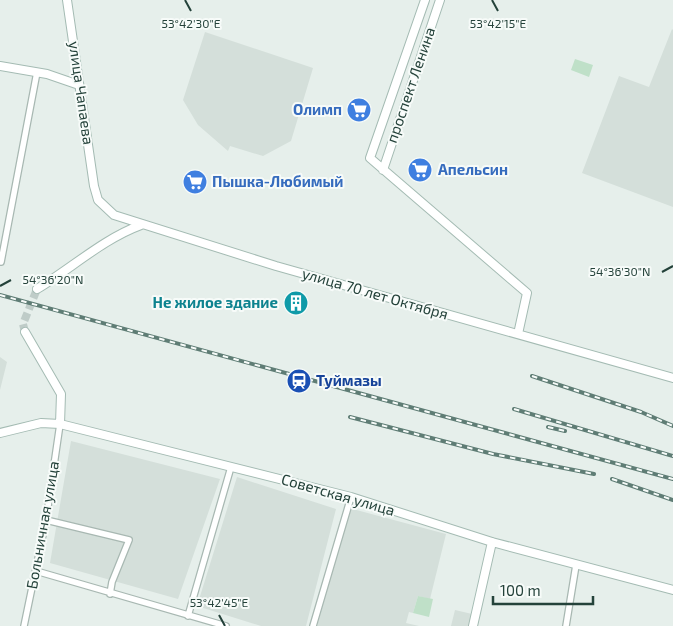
<svg xmlns="http://www.w3.org/2000/svg" width="673" height="626" viewBox="0 0 673 626" font-family="'Exo 2',sans-serif">
<style>
.built{fill:#d4dfda}
.green{fill:#bfe0c8}
.lines{fill:none;stroke-linecap:round;stroke-linejoin:round}
.secondary-tunnel{stroke:#bfccc8;stroke-width:8;stroke-dasharray:8 4;stroke-linecap:butt}
.street-casing{stroke:#a8b8b2;stroke-width:8}
.secondary-casing{stroke:#a4bbb3;stroke-width:10}
.street{stroke:#fff;stroke-width:5.5}
.secondary{stroke:#fff;stroke-width:8}
.rail-casing{stroke:#5f7d75;stroke-width:4}
.rail{stroke:#f7fbf9;stroke-width:2;stroke-dasharray:5.5;stroke-linecap:butt}
.ticks{fill:none;stroke:#24423a;stroke-width:2}
.labels{text-anchor:middle;stroke-width:4;stroke-linejoin:round;paint-order:stroke}
.street-label{font-size:15px;fill:#24423a;stroke:#f7fbf9}
.shop-label{font-size:15px;font-weight:bold;fill:#366cbe;stroke:#f7fbf9;text-anchor:start}
.culture-label{font-size:15px;font-weight:bold;fill:#0d838f;stroke:#f7fbf9;text-anchor:end}
.transit-label{font-size:15px;font-weight:bold;fill:#164399;stroke:#f7fbf9;text-anchor:start}
.ticks-label{font-size:12px;text-anchor:middle;fill:#24423a;stroke:#f7fbf9;stroke-width:4;stroke-linejoin:round;paint-order:stroke}
</style>
<rect width="100%" height="100%" fill="#e6efeb"/>
<path class="built" d="M672,29L673,30V207L582,173L619,76L649,87Z
M205,32L313,68L291,141L263,156L230,146L228,151L198,125L183,100Z
M0,357L7,362L0,390Z
M71,441L220,479L178,599L50,563Z
M237,477L336,509L306,626H261L197,606Z
M349,508L446,534L430,599L418,596L413,613L409,612L406,623L419,626H317Z
M455,610L472,614L469,626H451Z"/>
<path class="green" d="M575,59L593,65L589,77L571,70Z
M418,596L433,599L429,617L413,613Z"/>
<g class="lines">
<path class="secondary-tunnel" d="M25,332L23,324L37,289"/>
<defs>
<path id="street" d="M1,262L37,72
M46,520L129,540L112,582L110,594
M36,571L226,626
M188,616L231,467
M24,626L46,520L60,424
M313,626L351,497
M566,626L576,565"/>
<path id="secondary" d="M67,0L94,186L98,200L114,215L276,266L673,378
M425,0L370,158L527,293L518,334
M0,66L47,74L79,85
M383,170L440,0
M37,289C72,268 103,239 141,225
M25,332L61,394L60,424
M0,433L41,423L60,424L351,497L492,542L673,590
M473,626L492,542"/>
</defs>
<use href="#street" class="street-casing"/>
<use href="#secondary" class="secondary-casing"/>
<use href="#street" class="street"/>
<use href="#secondary" class="secondary"/>
<defs>
<path id="rail" d="M0,295L673,479
M532,376L641,412L673,426
M514,409L673,456
M350,417L493,454L594,474
M548,427L565,431
M612,479L673,500"/>
</defs>
<use href="#rail" class="rail-casing"/>
<use href="#rail" class="rail"/>
</g>
<path class="ticks" d="M185,0L191,11M492,0L498,11M662,272L673,266M0,286L11,280M219,615L225,626"/>
<defs>
<symbol id="supermarket-disc" viewBox="-11 -11 22 22"><circle r="9.5" fill="#3f7fe0" stroke="#f7fbf9"/><path d="M-6-5.5h2.5l.6 2H6L4.5 2H-2.5L-4.4-4H-6ZM-1.5 3.2a1.3 1.3 0 1 0 .1 0ZM3 3.2a1.3 1.3 0 1 0 .1 0Z" fill="#fff"/></symbol>
<symbol id="building-disc" viewBox="-11 -11 22 22"><circle r="9.5" fill="#0f9aa8" stroke="#f7fbf9"/><path d="M-4-6H4V6H1V3H-1V6H-4ZM-2.5-4.3h1.7v1.8h-1.7ZM.8-4.3h1.7v1.8H.8ZM-2.5-1h1.7V.8h-1.7ZM.8-1h1.7V.8H.8Z" fill="#fff"/></symbol>
<symbol id="station-disc" viewBox="-11 -11 22 22"><circle r="9.5" fill="#1a4fb4" stroke="#f7fbf9"/><path d="M-3-6H3Q5-6 5-4V2Q5 4 3 4L4.5 6H3L1.5 4h-3L-3 6H-4.5L-3 4Q-5 4-5 2V-4Q-5-6-3-6ZM-3.5-4v3h7v-3ZM-3.5 1v1.5H-2V1ZM2 1v1.5H3.5V1Z" fill="#fff"/></symbol>
</defs>
<g fill-rule="evenodd">
<use href="#supermarket-disc" x="345" y="96" width="28" height="28"/>
<use href="#supermarket-disc" x="406" y="156" width="28" height="28"/>
<use href="#supermarket-disc" x="181" y="168" width="28" height="28"/>
<use href="#building-disc" x="282" y="289" width="28" height="28"/>
<use href="#station-disc" x="285" y="367" width="28" height="28"/>
</g>
<g class="labels">
<g class="street-label">
<text transform="translate(411 85) rotate(-71)" y="5">проспект Ленина</text>
<text transform="translate(81 93) rotate(82)" y="5">улица Чапаева</text>
<text transform="translate(375 294) rotate(16)" y="5">улица 70 лет Октября</text>
<text transform="translate(338 495) rotate(16)" y="5">Советская улица</text>
<text transform="translate(43 525) rotate(-80)" y="5">Больничная улица</text>
</g>
<g class="shop-label">
<text x="342" y="115" text-anchor="end">Олимп</text>
<text x="438" y="175">Апельсин</text>
<text x="212" y="187">Пышка-Любимый</text>
</g>
<g class="culture-label">
<text x="278" y="308">Не жилое здание</text>
</g>
<g class="transit-label">
<text x="316" y="386">Туймазы</text>
</g>
</g>
<g class="ticks-label">
<text x="191" y="28">53°42'30"E</text>
<text x="498" y="28">53°42'15"E</text>
<text x="620" y="276">54°36'30"N</text>
<text x="53" y="284">54°36'20"N</text>
<text x="219" y="607">53°42'45"E</text>
</g>
<path d="M493 596v8h100v-8" fill="none" stroke="#24423a" stroke-width="2.5"/>
<text x="500" y="596" font-size="15" fill="#24423a" stroke="#f7fbf9" stroke-width="4" paint-order="stroke">100 m</text>
</svg>
